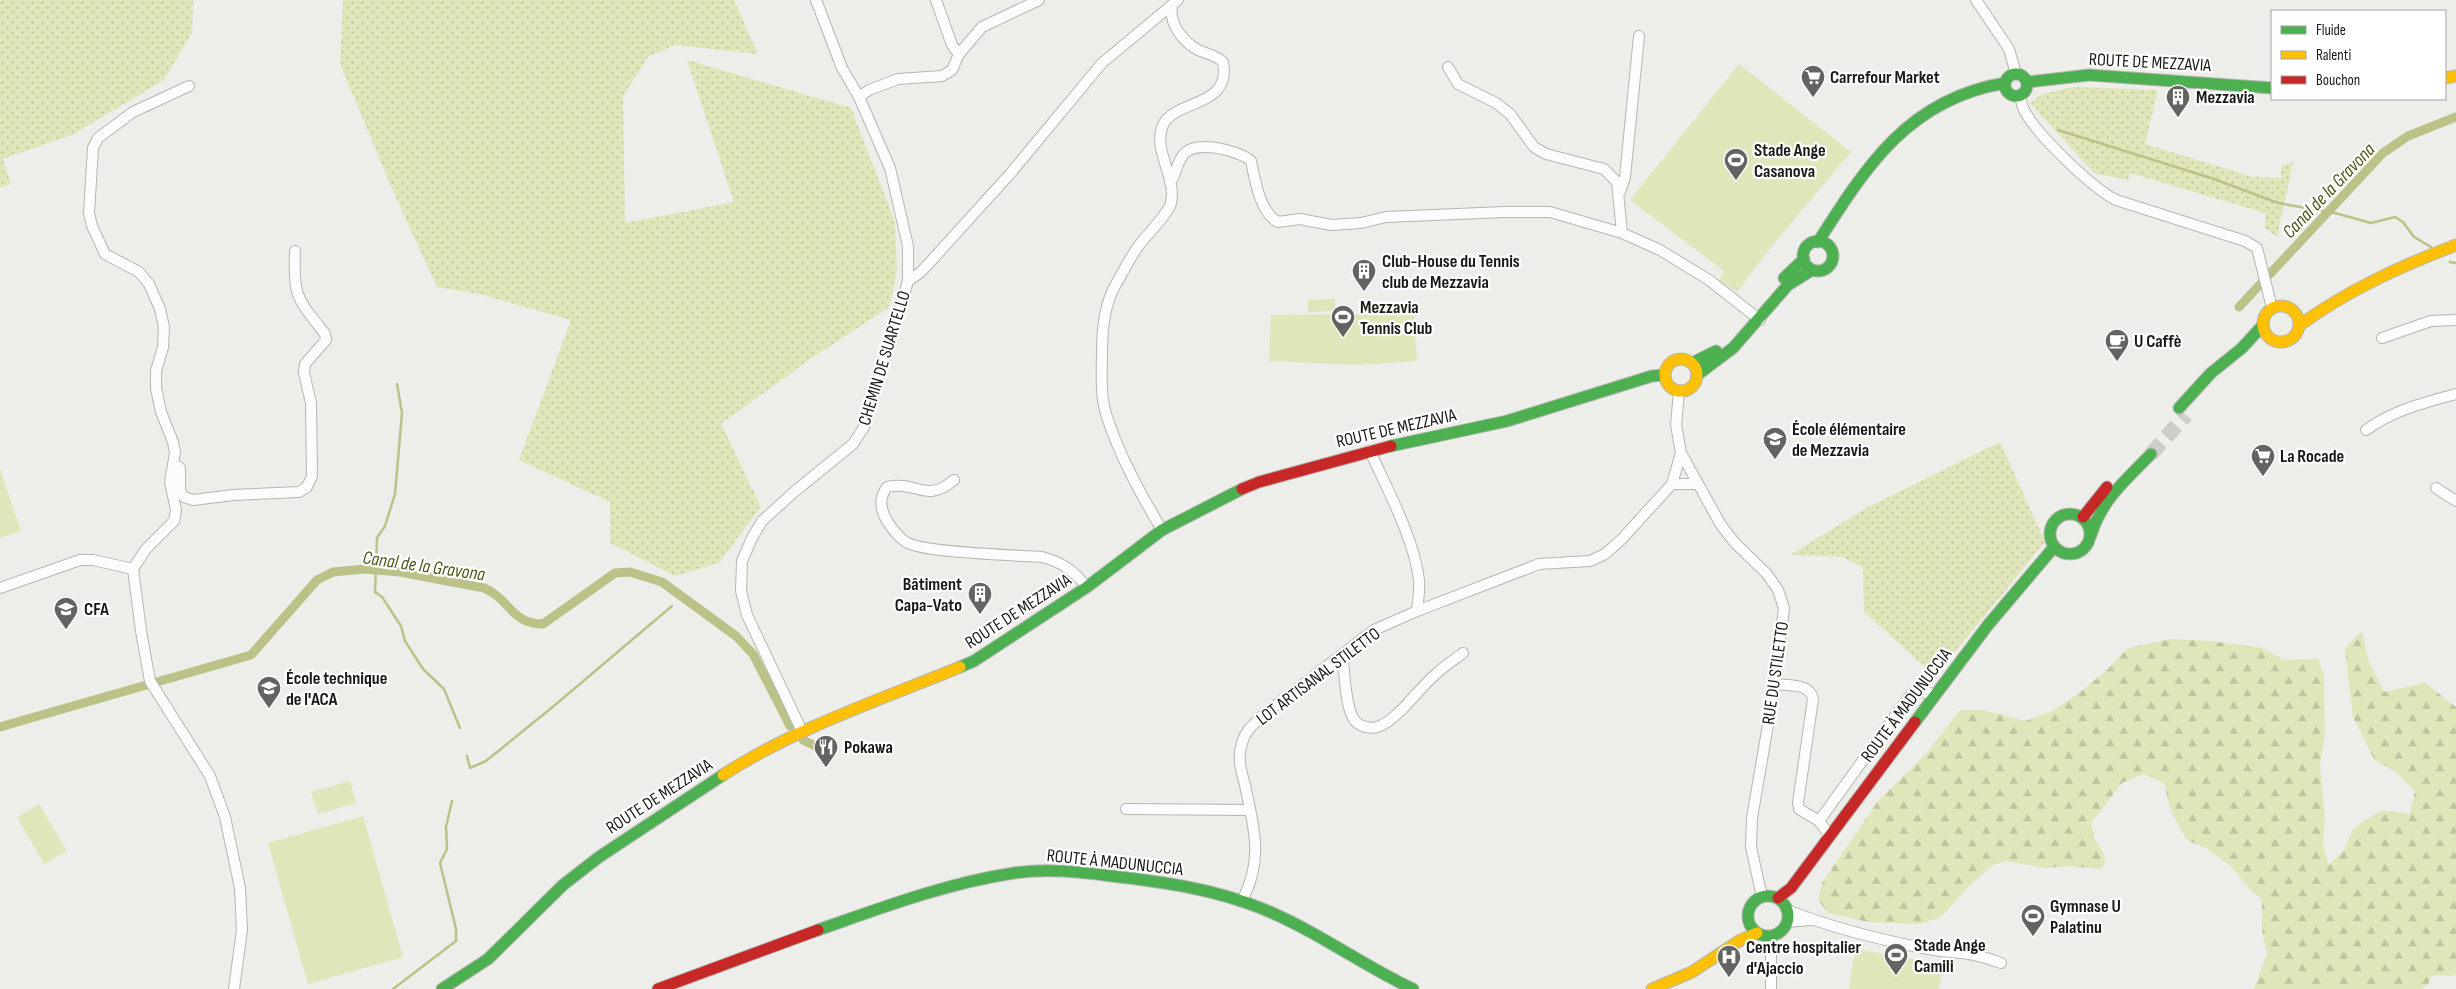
<svg xmlns="http://www.w3.org/2000/svg" width="2456" height="989" viewBox="0 0 2456 989" font-family="'Sofia Sans Condensed',sans-serif">
<style>
.grass{fill:url(#grass-dots)}
.forest{fill:url(#forest-firs)}
.garden{fill:#e0e5ba}
.lines{fill:none;stroke-linecap:round;stroke-linejoin:round}
.stream{stroke:#bcc287;stroke-width:2.5}
.canal{stroke:#bcc287;stroke-width:9}
.secondary-tunnel{stroke:#cdceca;stroke-width:15;stroke-dasharray:15 8;stroke-linecap:butt}
.street-casing{stroke:#b5b6b3;stroke-width:12}
.fast-casing{stroke:#b5b6b3;stroke-width:13}
.slow-casing{stroke:#b5b6b3;stroke-width:13}
.jam-casing{stroke:#b5b6b3;stroke-width:13}
.street{stroke:#fcfcfc;stroke-width:10}
.fast{stroke:#4caf50;stroke-width:11}
.slow{stroke:#ffc107;stroke-width:11}
.jam{stroke:#c62828;stroke-width:11}
.labels{text-anchor:middle;stroke-width:4.5;stroke-linejoin:round;paint-order:stroke}
.street-label{font-size:18px;fill:#191917;stroke:#fff}
.poi-label{font-size:18px;font-weight:bold;fill:#191917;stroke:#fff;text-anchor:start}
.water-label{font-size:19px;font-style:italic;fill:#515619;stroke:#fff}
</style>
<defs>
<pattern id="grass-dots" width="8" height="8" patternUnits="userSpaceOnUse" patternTransform="scale(1.25)"><rect width="8" height="8" fill="#e0e5ba"/><path d="M2 2h.1M6 6h.1" fill="none" stroke="#c0c49f" stroke-width="1.8" stroke-linecap="round"/></pattern>
<pattern id="forest-firs" width="22" height="20" patternUnits="userSpaceOnUse" patternTransform="scale(1.25)"><rect width="22" height="20" fill="#e0e5ba"/><path d="M5 1l3.5 6h-7zM16 11l3.5 6h-7z" fill="#c0c49f"/></pattern>
</defs>
<rect width="100%" height="100%" fill="#edeeea"/>
<path class="grass" d="M0,0H193L192,33L164,80L72,135L3,159L11,184L0,187Z
M343,0H734L758,54L675,45L648,57L623,96L625,223L734,202L687,60L851,108L895,222L897,272L889,307L812,358L721,424L761,507L719,563L675,576L610,543V502L519,460L571,320L479,294L437,287L393,191L340,64Z
M2073,87L2158,90L2145,144L2253,177L2281,178V166L2293,162L2277,237L2265,228V213L2130,173L2128,180L2094,173L2030,103L2042,94Z
M2000,442L2045,542L1935,676L1864,612L1863,568L1843,557L1790,555L1868,507Z"/>
<path class="forest" d="M2362,631L2369,662L2384,692L2425,683L2456,707V975C2446,977 2439,973 2430,977L2429,983L2422,989H2254L2267,954L2262,930V899L2250,890L2231,866L2207,849L2187,840L2171,812L2164,783L2143,774L2122,783L2091,823L2095,839L2106,859L2102,869L2068,866L2045,868L2006,861L1993,865L1970,885L1941,917L1920,924L1868,922L1828,913L1818,900L1822,883L1878,801L1926,754L1960,710H1983L2025,721L2052,711L2078,694L2108,669L2128,648L2171,639L2210,641L2263,648L2284,660L2318,659L2324,676L2325,734L2320,765L2325,818L2323,845L2329,865L2344,850L2353,829L2368,818L2384,810L2410,814L2415,791L2397,773L2374,759L2353,717L2345,649Z"/>
<path class="garden" d="M1739,64L1851,152L1767,252L1737,292L1719,280L1724,271L1630,200Z
M1335,299V311L1308,312V300Z
M1414,313L1417,361L1359,365L1269,361L1271,315Z
M0,469L21,531L0,538Z
M350,781L356,803L318,814L311,792Z
M39,804L67,851L44,864L17,817Z
M363,816L403,957L308,984L268,843Z
M1855,949L1943,964L1939,989H1849Z"/>
<g class="lines">
<path class="stream" d="M2058,130L2214,179L2278,203L2335,213L2371,223L2395,217L2403,222L2414,237L2431,247
M2450,262L2456,263
M397,384L402,413L395,494L385,526L377,538L375,592L382,597L401,626L405,641L423,669L444,689L460,728
M467,756L470,768L486,761L555,705L672,606
M393,989L456,941V929L440,863L447,849L446,827L452,801"/>
<path class="canal" d="M2239,307L2383,153L2408,136L2456,117
M0,727L251,655L317,580L333,572L364,569L400,572L484,588C509,598 511,624 543,624L615,573L630,572L662,582L736,636L753,654L790,726
M803,740L817,747"/>
<path class="secondary-tunnel" d="M2151,454L2186,415"/>
<defs>
<path id="street" d="M936,0L952,45L959,54
M1976,0L2009,49L2016,74
M1448,67L1458,84L1496,103L1510,114L1534,147L1546,154L1604,169L1617,182L1622,233
M189,86L133,112L98,138L93,148L89,213L92,226L105,254L139,272L149,284L160,309L164,327L163,347L156,371V388L161,412L173,442L175,453L170,482L176,510L174,521L146,549L133,569L141,631L150,681L210,776L225,817L240,888L242,930L234,989
M2020,95C2021,100 2022,106 2024,110C2037,135 2091,187 2116,200L2245,241L2257,248L2272,308
M859,97L869,90L898,79L942,76L952,70L959,54L982,27L1039,0
M1170,183C1176,174 1177,162 1184,154C1196,140 1239,150 1251,161C1255,180 1260,213 1278,222L1300,219L1331,225L1361,223L1386,217L1504,212H1550L1622,233L1660,250L1709,280L1760,320
M1620,192L1625,177L1639,36
M908,281L921,272L1010,174L1102,63L1178,0
M2382,338L2431,321L2456,320
M1679,391L1676,425L1681,453L1721,525L1735,543L1767,574L1778,590L1784,608L1775,684L1752,818L1751,847L1762,897
M2366,430C2394,410 2423,403 2456,394
M1370,451C1387,489 1414,538 1419,580C1420,590 1418,601 1417,611
M174,464L180,468V491L184,497L193,500L233,495L299,492L307,487L312,476L311,403L304,373L305,364L326,340L325,334C297,298 293,297 295,251
M954,480C926,504 916,480 887,487C880,497 880,504 884,515C888,524 898,537 906,542C922,553 1016,555 1042,557C1062,562 1074,571 1087,587
M1672,484H1698
M2436,488L2456,501
M1162,530C1140,493 1119,455 1106,414C1100,394 1102,371 1102,350C1102,329 1105,303 1116,284C1123,272 1129,260 1137,248C1145,236 1167,216 1171,203C1177,177 1152,150 1163,125C1175,99 1232,108 1223,62C1216,55 1207,54 1198,50C1182,41 1169,24 1172,5
M0,588L80,560H93L133,569
M1342,655C1345,672 1345,704 1353,718C1358,727 1371,730 1380,726C1400,717 1419,688 1436,674C1444,666 1454,660 1463,653
M1775,684C1789,686 1810,683 1813,699L1798,803L1799,809L1819,821
M800,733V727L747,615L741,591L742,561L752,538L762,521L794,492L853,444L864,427L908,281V246L890,168L859,97L842,68L816,0
M1126,809L1250,810
M1830,836L1819,821L1908,698L1914,691L1935,694
M1242,901C1264,859 1254,828 1245,785C1241,771 1237,757 1242,743C1245,731 1254,724 1262,716L1374,630L1417,611L1539,564L1590,561L1605,554L1621,540L1672,484L1681,453
M1787,910C1830,927 1877,939 1923,948C1952,954 1971,951 2001,963
M1787,922L1810,920
M1771,935V989"/>
<path id="fast" d="M2005 85a11 11 0 1 1 22 0a11 11 0 1 1-22 0Z
M2027,82L2089,75L2272,88
M1803 256a15 15 0 1 1 30 0a15 15 0 1 1-30 0Z
M1818,242C1867,165 1909,99 2005,83
M1784,278L1804,259
M1692,363L1716,351
M1697,375L1733,348L1788,285L1812,270
M2179,408L2211,373L2242,348L2263,325
M1391,446L1507,421L1652,376L1664,375
M2050 534a20 20 0 1 1 40 0a20 20 0 1 1-40 0Z
M2091,535C2102,499 2126,480 2151,454
M960,667L974,661L1087,587L1162,530L1242,489
M1915,722L1988,625L2054,547
M1748 916a20 20 0 1 1 40 0a20 20 0 1 1-40 0Z
M818,930C881,908 947,883 1014,873C1046,868 1079,872 1112,876C1163,882 1215,889 1263,909C1315,930 1362,965 1413,989
M442,989L488,959L563,885L599,857L723,775"/>
<path id="slow" d="M2445,78L2456,76
M2263 324a18 18 0 1 1 36 0a18 18 0 1 1-36 0Z
M2300,325C2348,290 2401,266 2456,245
M1665 375a16 16 0 1 1 32 0a16 16 0 1 1-32 0Z
M723,775C795,728 880,700 960,667
M1652,989L1692,972L1739,941L1757,933"/>
<path id="jam" d="M1242,489L1259,482L1391,446
M2083,517L2107,487
M1778,898L1791,888L1915,722
M658,989L818,930"/>
</defs>
<use href="#street" class="street-casing"/>
<use href="#fast" class="fast-casing"/>
<use href="#slow" class="slow-casing"/>
<use href="#jam" class="jam-casing"/>
<use href="#street" class="street"/>
<use href="#fast" class="fast"/>
<use href="#slow" class="slow"/>
<use href="#jam" class="jam"/>
</g>
<defs>
<symbol id="supermarket-pin" viewBox="-11 -11 22 30"><path d="M0 17L-7.5 6A9.5 9.5 0 1 1 7.5 6Z" fill="#636461" stroke="#fff"/><path d="M-6-5.5h2.5l.6 2H6L4.5 2H-2.5L-4.4-4H-6ZM-1.5 3.2a1.3 1.3 0 1 0 .1 0ZM3 3.2a1.3 1.3 0 1 0 .1 0Z" fill="#fff"/></symbol>
<symbol id="building-pin" viewBox="-11 -11 22 30"><path d="M0 17L-7.5 6A9.5 9.5 0 1 1 7.5 6Z" fill="#636461" stroke="#fff"/><path d="M-4-6H4V6H1V3H-1V6H-4ZM-2.5-4.3h1.7v1.8h-1.7ZM.8-4.3h1.7v1.8H.8ZM-2.5-1h1.7V.8h-1.7ZM.8-1h1.7V.8H.8Z" fill="#fff"/></symbol>
<symbol id="stadium-pin" viewBox="-11 -11 22 30"><path d="M0 17L-7.5 6A9.5 9.5 0 1 1 7.5 6Z" fill="#636461" stroke="#fff"/><path d="M0-5a6.5 5 0 1 0 0 10a6.5 5 0 1 0 0-10ZM-3.5-1.8h7v3.6h-7Z" fill="#fff"/></symbol>
<symbol id="cafe-pin" viewBox="-11 -11 22 30"><path d="M0 17L-7.5 6A9.5 9.5 0 1 1 7.5 6Z" fill="#636461" stroke="#fff"/><path d="M-5.5-4.5H6V0H3Q3 3.5 0 3.5H-2.5Q-5.5 3.5-5.5 0ZM3-3.2v2h1.7v-2ZM-6 4.5H4V6H-6Z" fill="#fff"/></symbol>
<symbol id="school-pin" viewBox="-11 -11 22 30"><path d="M0 17L-7.5 6A9.5 9.5 0 1 1 7.5 6Z" fill="#636461" stroke="#fff"/><path d="M0-5L7-2L0 1L-7-2ZM-4 1L0 2.5L4 1V4Q0 6-4 4Z" fill="#fff"/></symbol>
<symbol id="university-pin" viewBox="-11 -11 22 30"><path d="M0 17L-7.5 6A9.5 9.5 0 1 1 7.5 6Z" fill="#636461" stroke="#fff"/><path d="M0-5L7-2L0 1L-7-2ZM-4 1L0 2.5L4 1V4Q0 6-4 4Z" fill="#fff"/></symbol>
<symbol id="restaurant-pin" viewBox="-11 -11 22 30"><path d="M0 17L-7.5 6A9.5 9.5 0 1 1 7.5 6Z" fill="#636461" stroke="#fff"/><path d="M-5-6h1v4h1v-4h1v4h1v-4h1v5L-1.5 .5V6h-2V.5L-5-1ZM5-6V6H3V1.5H1.5Q1.5-4 5-6Z" fill="#fff"/></symbol>
<symbol id="hospital-pin" viewBox="-11 -11 22 30"><path d="M0 17L-7.5 6A9.5 9.5 0 1 1 7.5 6Z" fill="#636461" stroke="#fff"/><path d="M-5-5h3v3.5h4V-5h3V5h-3V1.5h-4V5h-3Z" fill="#fff"/></symbol>
</defs>
<g fill-rule="evenodd">
<use href="#supermarket-pin" x="1799" y="63" width="28" height="38"/>
<use href="#building-pin" x="2164" y="83" width="28" height="38"/>
<use href="#stadium-pin" x="1722" y="146" width="28" height="38"/>
<use href="#building-pin" x="1350" y="257" width="28" height="38"/>
<use href="#stadium-pin" x="1329" y="303" width="28" height="38"/>
<use href="#cafe-pin" x="2103" y="327" width="28" height="38"/>
<use href="#school-pin" x="1761" y="425" width="28" height="38"/>
<use href="#supermarket-pin" x="2249" y="442" width="28" height="38"/>
<use href="#building-pin" x="966" y="580" width="28" height="38"/>
<use href="#university-pin" x="52" y="595" width="28" height="38"/>
<use href="#school-pin" x="255" y="674" width="28" height="38"/>
<use href="#restaurant-pin" x="812" y="733" width="28" height="38"/>
<use href="#stadium-pin" x="2019" y="902" width="28" height="38"/>
<use href="#stadium-pin" x="1882" y="941" width="28" height="38"/>
<use href="#hospital-pin" x="1715" y="943" width="28" height="38"/>
</g>
<g class="labels">
<g class="street-label">
<text transform="translate(2150 62) rotate(3)" y="6">ROUTE DE MEZZAVIA</text>
<text transform="translate(884 358) rotate(-73)" y="6">CHEMIN DE SUARTELLO</text>
<text transform="translate(1396 428) rotate(-13)" y="6">ROUTE DE MEZZAVIA</text>
<text transform="translate(1018 611) rotate(-33)" y="6">ROUTE DE MEZZAVIA</text>
<text transform="translate(1775 673) rotate(-82)" y="6">RUE DU STILETTO</text>
<text transform="translate(1318 676) rotate(-37)" y="6">LOT ARTISANAL STILETTO</text>
<text transform="translate(1906 705) rotate(-53)" y="6">ROUTE À MADUNUCCIA</text>
<text transform="translate(659 796) rotate(-33)" y="6">ROUTE DE MEZZAVIA</text>
<text transform="translate(1115 862) rotate(6)" y="6">ROUTE À MADUNUCCIA</text>
</g>
<g class="poi-label">
<text x="1830" y="83">Carrefour Market</text>
<text x="2196" y="103">Mezzavia</text>
<text x="1754" y="156">Stade Ange<tspan x="1754" dy="21">Casanova</tspan></text>
<text x="1382" y="267">Club-House du Tennis<tspan x="1382" dy="21">club de Mezzavia</tspan></text>
<text x="1360" y="313">Mezzavia<tspan x="1360" dy="21">Tennis Club</tspan></text>
<text x="2134" y="347">U Caffè</text>
<text x="1792" y="435">École élémentaire<tspan x="1792" dy="21">de Mezzavia</tspan></text>
<text x="2280" y="462">La Rocade</text>
<text x="962" y="590" text-anchor="end">Bâtiment<tspan x="962" dy="21">Capa-Vato</tspan></text>
<text x="84" y="615">CFA</text>
<text x="286" y="684">École technique<tspan x="286" dy="21">de l'ACA</tspan></text>
<text x="844" y="753">Pokawa</text>
<text x="2050" y="912">Gymnase U<tspan x="2050" dy="21">Palatinu</tspan></text>
<text x="1914" y="951">Stade Ange<tspan x="1914" dy="21">Camili</tspan></text>
<text x="1746" y="953">Centre hospitalier<tspan x="1746" dy="21">d'Ajaccio</tspan></text>
</g>
<g class="water-label">
<text transform="translate(2328 190) rotate(-46)" y="7">Canal de la Gravona</text>
<text transform="translate(424 565) rotate(8)" y="7">Canal de la Gravona</text>
</g>
</g>
<rect x="2271" y="10" width="175" height="90" fill="#ffffff" stroke="#a3a3a2"/>
<rect x="2281" y="26" width="25" height="8" fill="#4caf50" stroke="#a3a3a2"/>
<text x="2316" y="35" font-size="15" fill="#191917">Fluide</text>
<rect x="2281" y="51" width="25" height="8" fill="#ffc107" stroke="#a3a3a2"/>
<text x="2316" y="60" font-size="15" fill="#191917">Ralenti</text>
<rect x="2281" y="76" width="25" height="8" fill="#c62828" stroke="#a3a3a2"/>
<text x="2316" y="85" font-size="15" fill="#191917">Bouchon</text>
</svg>
